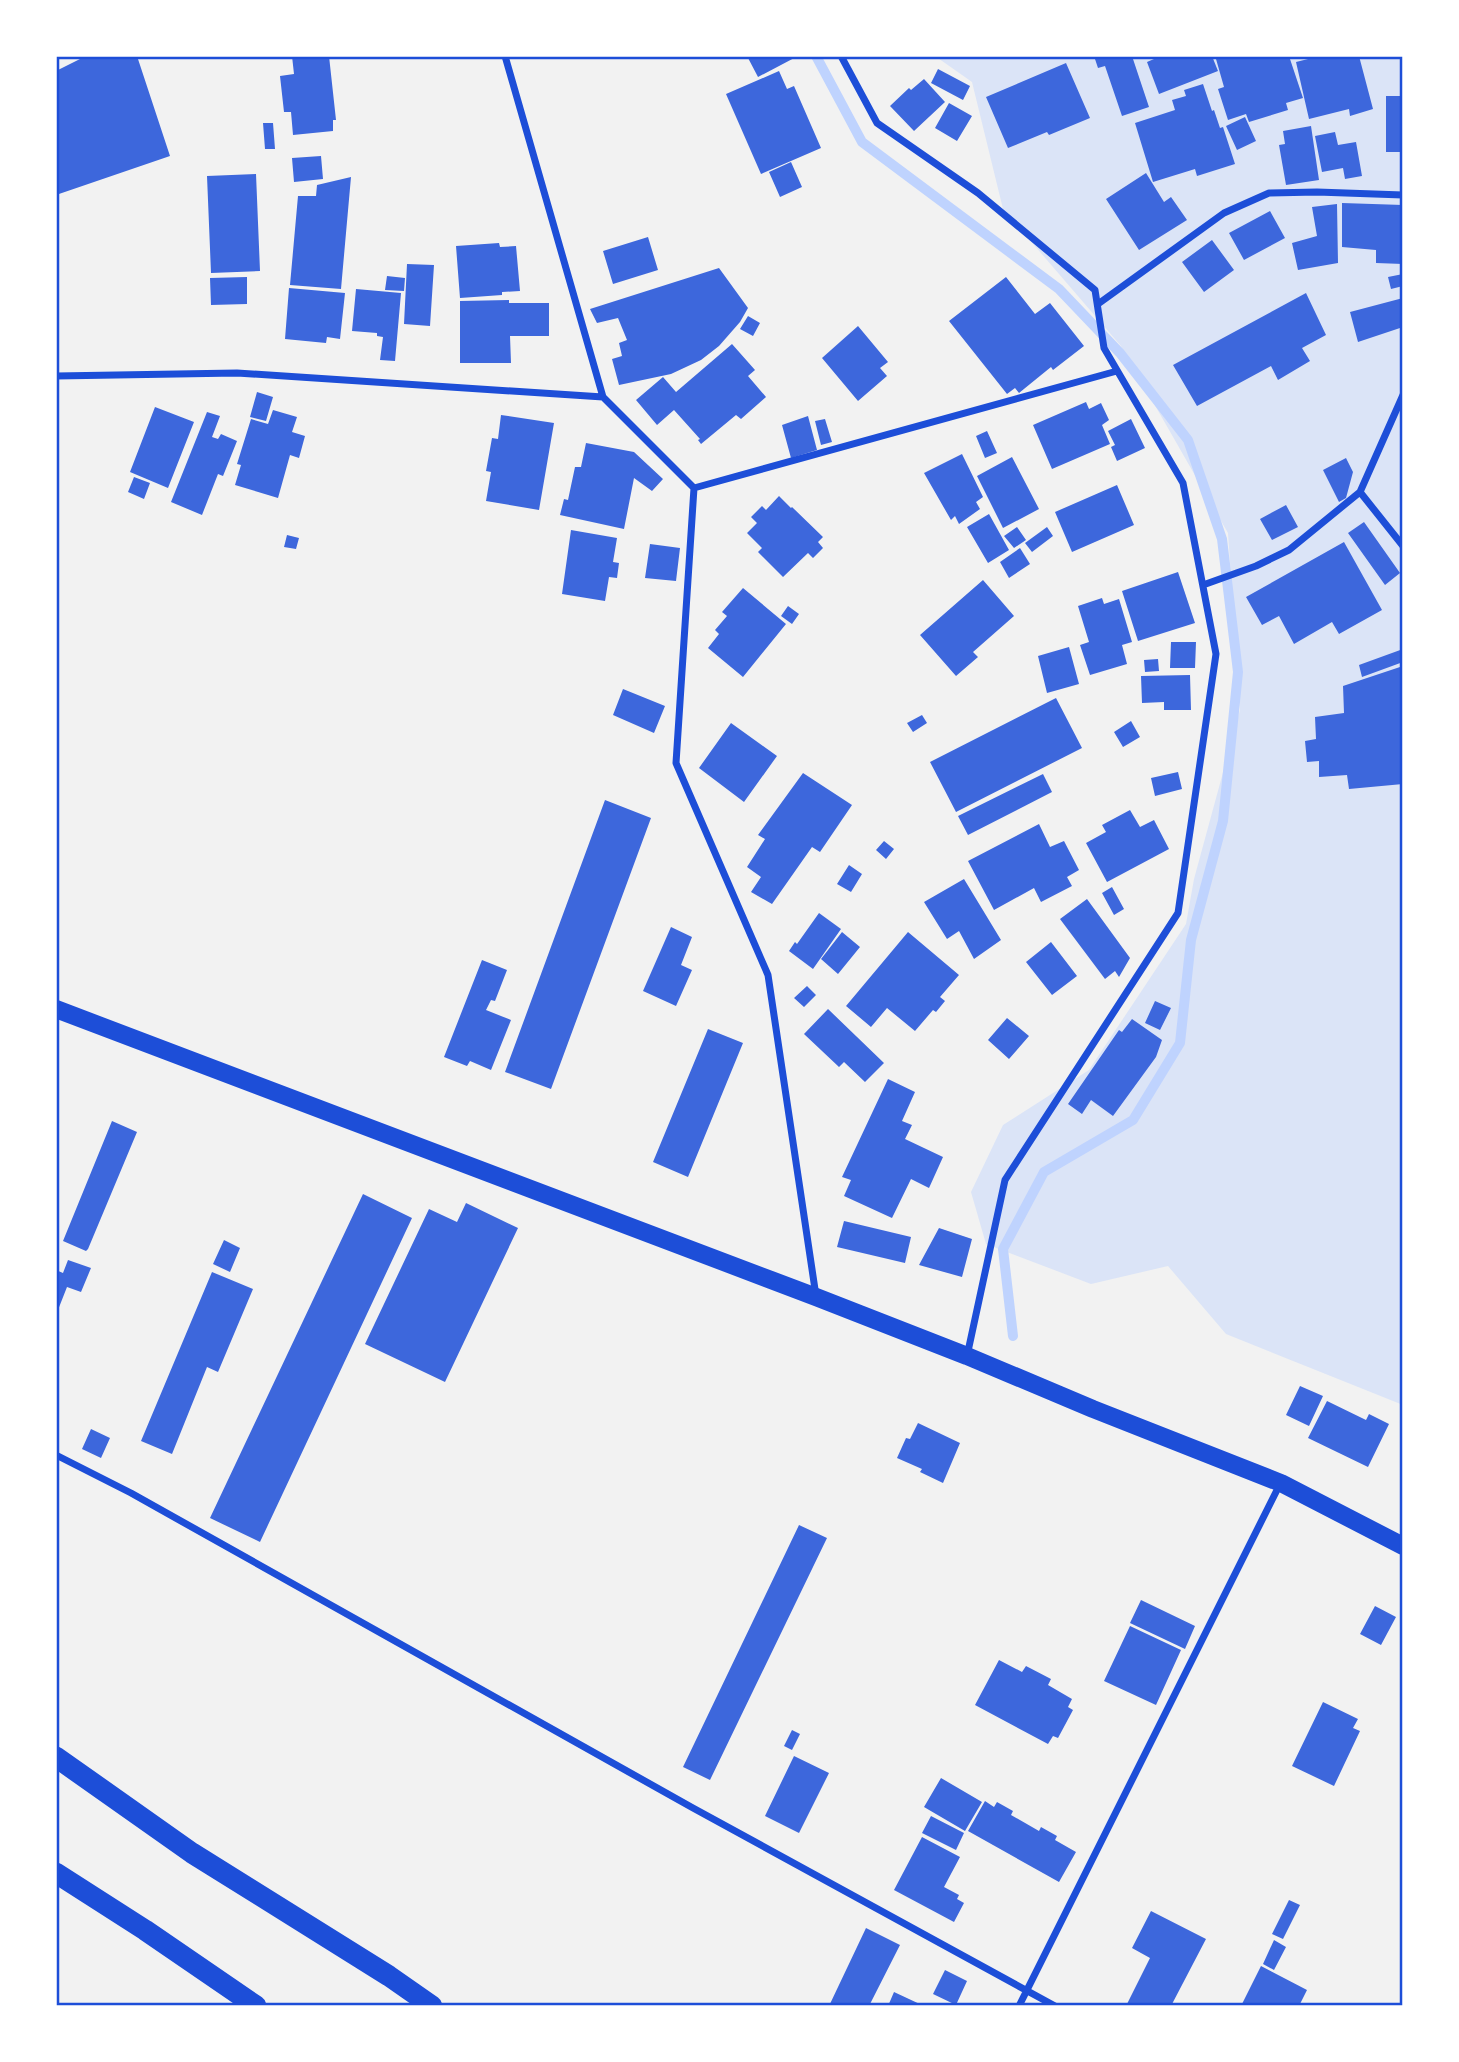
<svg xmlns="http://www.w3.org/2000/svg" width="1459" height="2062" viewBox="0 0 1459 2062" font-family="Manrope,sans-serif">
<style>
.green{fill:#dbe4f7}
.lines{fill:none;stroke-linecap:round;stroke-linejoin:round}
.stream{stroke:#bfd3fe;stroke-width:10}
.building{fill:#3d67dc}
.minor{stroke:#1d4ed8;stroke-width:7}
.primary{stroke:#1d4ed8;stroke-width:18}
.motorway{stroke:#1d4ed8;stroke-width:21}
.neatline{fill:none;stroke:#1d4ed8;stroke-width:2.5}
</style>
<rect width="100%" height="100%" fill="#f2f2f2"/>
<path class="green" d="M935,56H1403V1405L1226,1334L1168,1266L1091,1284L986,1244L971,1192L1003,1125L1089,1070L1186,924L1194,879L1240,710L1228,533L1121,346L1003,209L972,82Z"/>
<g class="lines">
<path class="stream" d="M816,56L862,142L1059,289L1120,353L1188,440L1222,539L1238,672L1223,821L1191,940L1180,1043L1133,1120L1044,1172L1003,1249L1013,1336"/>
</g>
<path class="building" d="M86,56H137L170,156L56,195V71Z
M292,56H329L336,120H333V131L293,135L291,112H284L280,76L294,74Z
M747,56H798L758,77Z
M1094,56H1132L1149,107L1122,116L1105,66L1098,68Z
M1161,56H1212L1218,71L1159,94L1147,62Z
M1224,56H1289L1303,98L1286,103L1288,110L1249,122L1246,114L1228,120L1218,89L1224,87L1216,59Z
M1320,56H1359L1373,109L1350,116L1349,109L1309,119L1296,62Z
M1066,63L1090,118L1049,135L1047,132L1008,148L986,97Z
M938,69L970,86L963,100L931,83Z
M779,71L787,89L794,86L821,148L761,174L726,94Z
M924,79L945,102L914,131L890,106L909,88L911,90Z
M1203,84L1212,111L1214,110L1220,128L1223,127L1235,164L1197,176L1195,169L1153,182L1135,123L1175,110L1172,100L1186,96L1184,90Z
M1386,96H1403V152H1386Z
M949,103L972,116L957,141L935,128Z
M1245,117L1256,141L1237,150L1226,126Z
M263,123H273L275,149H265Z
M1311,126L1319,180L1286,185L1279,145L1285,144L1283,131Z
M1335,132L1338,145L1356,142L1362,176L1345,179L1343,168L1322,172L1315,136Z
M321,156L323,179L294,182L292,158Z
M791,162L802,187L780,197L769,172Z
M1146,173L1164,202L1171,197L1187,220L1139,250L1106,199Z
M256,174L260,271L211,273L207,176Z
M351,177L341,289L290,285L298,196H316L317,185Z
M1342,203L1403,205V264L1376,263V250L1342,247Z
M1337,204L1338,263L1298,270L1292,243L1317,236L1312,207Z
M1270,211L1285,238L1244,260L1229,233Z
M648,237L658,270L613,284L603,251Z
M1212,240L1234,270L1204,292L1182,262Z
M499,243L500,247L516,246L520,291L502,292V295L460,298L456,246Z
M407,264L434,265L430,326L404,324Z
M719,268L748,308L740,322L719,346L701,360L671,374L619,385L612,359L622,356L619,343L627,340L618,318L597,323L590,309Z
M1403,274V286L1391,289L1388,277Z
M387,276L405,278L404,291L385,290Z
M247,277V304L211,305L210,278Z
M1006,277L1035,314L1050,303L1084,346L1053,370L1051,367L1019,393L1015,388L1007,394L949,321Z
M289,288L345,293L340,339L327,337L326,343L285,339Z
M356,289L401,293L395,361L380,360L383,337L377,336V333L352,331Z
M1306,293L1326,335L1302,348L1310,361L1278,380L1271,366L1197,406L1173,365Z
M1403,298V327L1358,342L1350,312Z
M509,300V303H549V336H510L511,363H460V301Z
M748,316L760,323L753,336L740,329Z
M858,326L888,362L880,368L887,376L858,401L822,358Z
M732,344L755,370L748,376L766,397L741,419L736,415L701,444L698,440L700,439L674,410L657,425L636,400L663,377L676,392Z
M257,392L273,397L266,421L250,417Z
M1086,402L1089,409L1101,403L1109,420L1102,425L1110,444L1052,469L1033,425Z
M155,407L194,422L168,488L130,472Z
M273,410L297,417L292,432L305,436L299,458L290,455L278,498L235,485L241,465L237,464L251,419L268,424Z
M207,412L220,416L212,437L218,439L221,434L237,441L223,476L218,474L202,515L171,502Z
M501,415L554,423L539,510L486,501L491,472L486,471L492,438L498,439Z
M808,416L817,450L791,458L782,425Z
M825,419L832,442L821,445L815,421Z
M1131,419L1145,448L1117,461L1111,447L1115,445L1108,431Z
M987,431L997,453L985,458L976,436Z
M586,443L634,452L663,479L652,491L634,478L624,529L560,515L564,499L568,500L575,467H581Z
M962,454L983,497L976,502L980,509L959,524L955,516L951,520L924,473Z
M1012,457L1039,509L1003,528L977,476Z
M1346,458L1353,472L1346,498L1339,502L1323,470Z
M134,477L150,483L144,499L128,492Z
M1117,485L1134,525L1072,552L1055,512Z
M779,496L791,508L792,507L823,537L818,542L823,548L813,558L808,553L783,577L758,552L762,548L747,533L757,523L751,517L762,506L766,510Z
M1286,505L1298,527L1272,540L1260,519Z
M989,514L1009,550L988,563L967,527Z
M1364,522L1400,573L1385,585L1348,533Z
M1017,527L1026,540L1014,548L1004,536Z
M1047,527L1053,536L1032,552L1025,543Z
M571,530L617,538L613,562L619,563L617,578L609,577L605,601L562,594Z
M287,535L299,538L296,549L284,547Z
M1344,542L1382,610L1339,634L1332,622L1294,644L1279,616L1262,625L1246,597Z
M650,544L680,548L676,581L645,578Z
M1020,548L1030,564L1009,578L1000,562Z
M1178,572L1195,623L1138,641L1122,591Z
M983,580L1014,616L973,652L978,657L956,676L920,635Z
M743,588L786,624L743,677L708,648L719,634L715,630L727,616L722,612Z
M1102,598L1104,604L1119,599L1132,642L1122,645L1127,664L1090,675L1080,645L1089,642L1078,606Z
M788,606L799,614L792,624L781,616Z
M1171,642H1196L1195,668H1170Z
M1069,647L1079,684L1047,693L1038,656Z
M1403,649V662L1362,677L1359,665Z
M1158,659L1159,671L1145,672L1144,660Z
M1403,666V784L1349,789L1347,775L1319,777V761L1307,762L1305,741L1316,739L1315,717L1344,713L1343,686Z
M1190,675L1191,710H1164V702L1142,703L1141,676Z
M623,689L665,706L654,733L613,715Z
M1056,698L1082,748L956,812L930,762Z
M922,715L927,723L913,732L907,723Z
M1131,721L1140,737L1123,747L1114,732Z
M731,723L777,756L744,802L699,768Z
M1178,772L1182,789L1155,796L1151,778Z
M803,773L852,805L820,852L812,847L772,904L751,892L761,877L747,867L765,839L758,835Z
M1043,774L1052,792L968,835L958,816Z
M605,800L651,818L551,1089L505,1072Z
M1130,810L1140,827L1154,820L1169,849L1107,882L1086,843L1106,832L1102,825Z
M1039,824L1050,847L1064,841L1079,870L1067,877L1072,886L1041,902L1034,888L994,910L968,861Z
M884,841L894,849L886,859L876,850Z
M849,865L862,874L851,892L837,884Z
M964,879L1001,940L974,959L959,931L947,939L924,902Z
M1112,887L1124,909L1114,915L1102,893Z
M1087,899L1130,958L1119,977L1115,971L1105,979L1060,919Z
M819,913L841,929L813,969L789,951L795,942L797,944Z
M671,927L692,937L681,965L692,970L676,1006L643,991Z
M842,932L860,947L838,974L821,959Z
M908,932L959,975L940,997L945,1001L936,1012L933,1010L915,1031L887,1008L871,1027L846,1006Z
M1051,942L1077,976L1052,995L1026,962Z
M482,960L507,970L495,1001L491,1000L486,1010L511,1020L491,1070L470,1061L467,1066L444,1057Z
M807,986L816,995L804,1007L794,998Z
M1155,1001L1171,1008L1160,1030L1145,1023Z
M828,1009L884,1063L865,1082L844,1062L839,1067L804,1034Z
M1007,1018L1029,1036L1009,1059L988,1040Z
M1132,1019L1162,1040L1156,1057L1113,1116L1091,1100L1082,1114L1068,1104L1119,1030L1122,1032Z
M708,1029L743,1043L688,1177L653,1162Z
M888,1079L915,1092L902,1121L912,1125L905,1139L943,1157L929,1188L911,1179L892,1218L844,1196L851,1180L842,1177Z
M112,1121L137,1132L88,1249L86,1251L63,1241Z
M363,1194L412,1218L260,1542L210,1518Z
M466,1203L518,1228L445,1382L365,1344L429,1209L457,1222Z
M844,1221L911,1237L905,1263L837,1247Z
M939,1228L972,1239L962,1277L919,1265Z
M224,1240L240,1248L230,1272L213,1264Z
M68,1260L91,1268L81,1292L67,1287L56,1315V1270L63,1273Z
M212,1272L253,1289L218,1372L207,1367L172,1454L141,1441Z
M1300,1386L1323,1396L1309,1426L1286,1415Z
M1327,1401L1366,1420L1369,1414L1389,1424L1368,1467L1308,1438Z
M918,1423L960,1443L943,1483L920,1472L922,1469L897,1458L906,1438L910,1439Z
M91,1429L110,1438L101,1458L82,1449Z
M799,1525L827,1538L710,1780L683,1767Z
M1141,1600L1195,1626L1185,1649L1130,1623Z
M1375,1606L1396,1617L1381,1645L1360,1634Z
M1130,1626L1181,1650L1156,1705L1104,1681Z
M999,1660L1022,1672L1026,1666L1051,1679L1048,1685L1072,1699L1068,1707L1073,1710L1058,1738L1053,1736L1048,1744L975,1705Z
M1323,1702L1358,1719L1353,1728L1360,1731L1334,1786L1292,1766Z
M792,1730L800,1734L792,1750L784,1746Z
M794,1756L829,1773L799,1833L765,1816Z
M941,1778L982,1802L965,1831L924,1807Z
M985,1801L994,1807L997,1802L1013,1811L1011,1815L1039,1831L1041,1827L1057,1836L1055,1840L1076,1852L1059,1882L968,1831Z
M931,1816L964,1833L956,1850L922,1833Z
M922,1837L960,1857L944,1887L959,1895L957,1899L964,1903L954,1922L894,1890Z
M1289,1900L1300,1905L1283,1939L1272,1934Z
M1151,1911L1206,1939L1171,2006H1126L1150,1958L1132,1948Z
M866,1928L900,1945L869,2006H829Z
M1274,1940L1286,1947L1274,1970L1263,1964Z
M1261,1966L1307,1990L1299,2006H1241Z
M945,1970L967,1981L956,2005L933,1994Z
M894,1992L924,2006H888Z"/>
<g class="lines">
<path class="minor" d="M505,56L603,397L694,488L676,763L768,975L816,1296
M841,56L877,123L978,193L1095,290L1104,348L1183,483L1216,654L1178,913L1005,1180L967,1356
M1098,304L1224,213L1269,193L1317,192L1403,195
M56,376L237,373L603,397
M694,488L1117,371
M1360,492L1403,546
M1203,585L1256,566L1289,550L1360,492L1403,395
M56,1455L131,1493L693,1808L1055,2006
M1019,2006L1280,1484"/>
<path class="primary" d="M56,1009L816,1297L967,1356L1093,1409L1281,1483L1403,1546"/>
<path class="motorway" d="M56,1757L192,1853L389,1976L432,2006
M56,1873L145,1930L256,2006"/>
</g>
<rect width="1459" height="2062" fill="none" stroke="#ffffff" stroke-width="116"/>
<rect x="58" y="58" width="1343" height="1946" class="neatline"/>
</svg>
